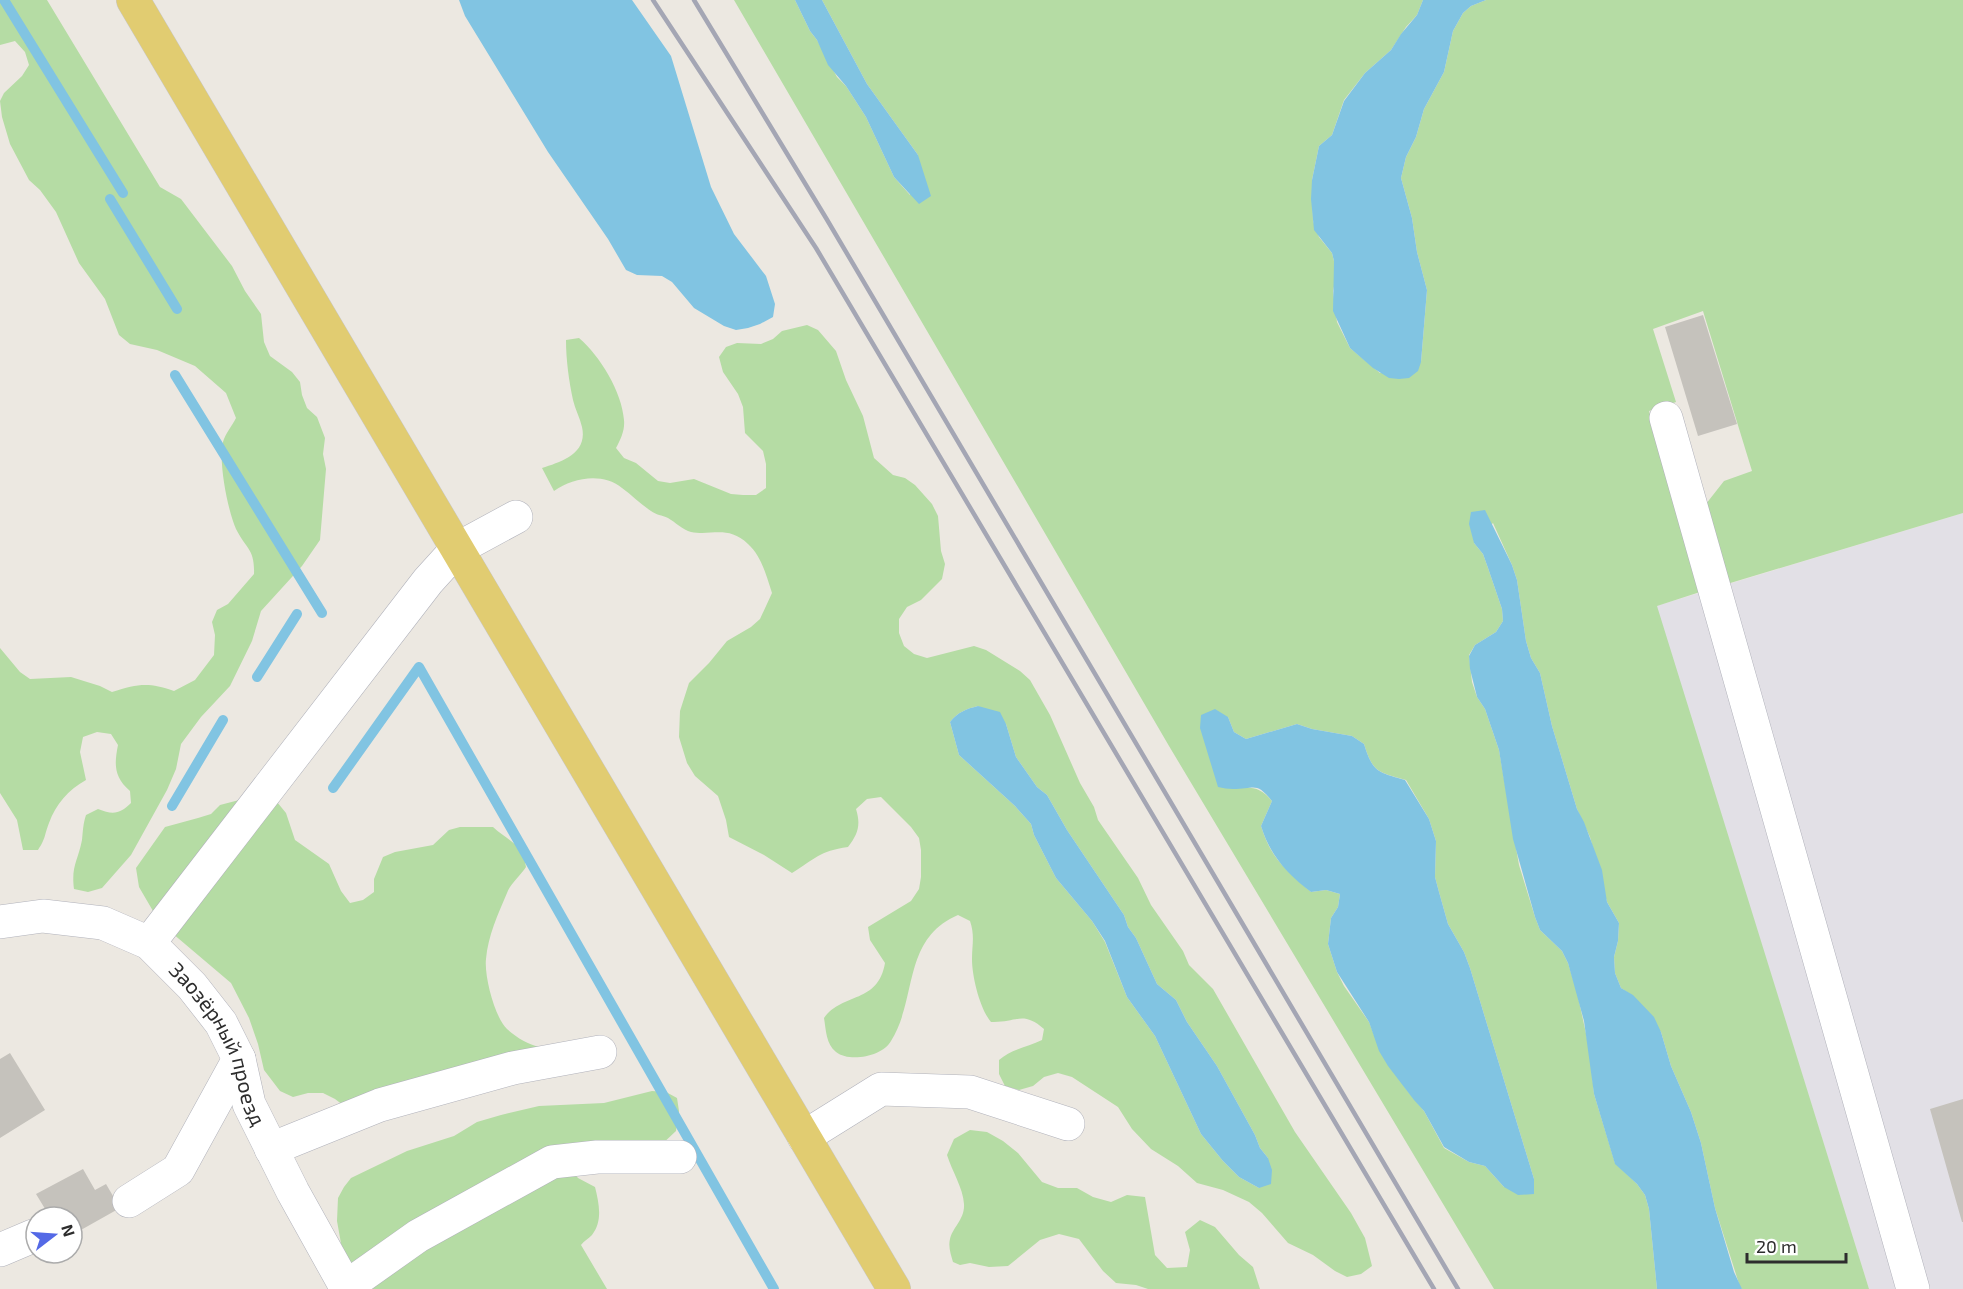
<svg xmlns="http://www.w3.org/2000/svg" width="1963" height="1289" viewBox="0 0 1963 1289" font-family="'Exo 2',sans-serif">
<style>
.industrial{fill:#e2e0e6}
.green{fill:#b5dca4;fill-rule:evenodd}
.water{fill:#81c4e2}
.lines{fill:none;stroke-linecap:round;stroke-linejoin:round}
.stream{stroke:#81c4e2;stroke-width:10}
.building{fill:#c5c2bc}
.minor-casing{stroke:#b1b2bb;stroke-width:34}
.major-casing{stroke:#c8c8c8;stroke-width:34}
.minor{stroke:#fff;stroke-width:33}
.major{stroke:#e1cc71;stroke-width:33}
.rail{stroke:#a4a6b4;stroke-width:4.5}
.labels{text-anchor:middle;stroke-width:4.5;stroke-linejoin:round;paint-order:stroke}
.street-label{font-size:21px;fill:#2d2d2d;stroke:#fff}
</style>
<rect width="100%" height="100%" fill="#ece8e1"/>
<path class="industrial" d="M1963,513V1289H1869L1656,606Z"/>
<path class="green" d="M0,0H47L160,187L181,199L232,266L245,291L261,314L264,342L270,356L292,372L300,382L302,395L307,408L317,417L325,438L323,454L326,469L320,540L302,566L261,611L252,641L230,686L201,717L181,744L176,769L167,790L131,855L102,888L88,892L74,889C71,866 78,861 82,840C83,831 83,824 86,815L98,809C113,815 120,814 131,803L130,791C114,777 114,765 118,745L111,734L97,732L83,737L80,752L86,780C68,790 56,804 49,823C44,836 46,838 38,850H23L17,820L0,793V648L20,672L30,679L71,677L100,686L112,692C138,684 148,682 174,691L195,680L214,655L215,635L212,622L217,610L228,604L254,574C255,549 246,549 236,529C228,511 218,462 223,442C225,434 232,426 236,418L226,393L195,366L157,350L130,344L119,335L105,299L79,263L56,212L40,190L29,180L10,144L2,117L0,101L4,93L22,76L29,65L25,52L15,41L0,45Z
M734,0H795L810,31L817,40L837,77L846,86L866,117L894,177L910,195L918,155L867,84L822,0H1423L1417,15L1406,27L1391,50L1365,73L1344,100L1332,135L1319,146L1312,180L1313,221L1319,237L1332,253L1334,261L1335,282L1333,291L1337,322L1350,348L1380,373L1421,362L1427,290L1417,252L1412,218L1401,178L1406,157L1416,137L1424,109L1444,72L1453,31L1463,13L1471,6L1486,0H1963V513L1727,584L1702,509L1724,481L1752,471L1703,311L1653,329L1676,402L1649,411L1700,592L1657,606L1869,1289H1742L1740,1287L1715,1208L1701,1143L1691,1112L1671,1066L1661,1032L1633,996L1621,988L1615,973L1614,957L1618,941L1619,923L1607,902L1590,837L1577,809L1552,726L1540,673L1531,658L1526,641L1517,580L1512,565L1493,523L1474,543L1483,554L1488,568L1502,609L1503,621L1496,632L1475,645L1469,655L1472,682L1477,697L1485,709L1499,750L1519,865L1535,917L1540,930L1562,951L1568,963L1577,992L1590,1052L1594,1094L1615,1163L1637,1184L1645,1195L1649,1209L1657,1289H1494L1169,746ZM1228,717L1234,732L1246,739L1297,724L1312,729L1352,736L1364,744C1373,773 1378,772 1406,780L1429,819L1436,841L1435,877L1439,892L1448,924L1464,952L1470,968L1534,1179L1504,1187L1485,1166L1469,1162L1444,1148L1424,1111L1406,1089L1374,1035L1369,1022L1344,986L1337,972L1328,944L1331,918L1338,907L1340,894L1326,890L1311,892C1286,870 1271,859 1261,826L1272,801C1260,787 1251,786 1233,789Z
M807,325L818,330L836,351L846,380L863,416L874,458L893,475L905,478L915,485L932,504L938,516L941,551L945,564L942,579L921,600L907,607L899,619V633L904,646L914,654L927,658L974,646L986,650L1020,671L1030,680L1050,715L1080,783L1094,807L1098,820L1138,878L1151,905L1183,951L1189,965L1213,989L1295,1132L1351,1213L1365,1238L1372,1266L1361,1274L1347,1277L1335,1271L1313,1255L1288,1243L1262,1213L1249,1202L1223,1190L1197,1183L1178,1166L1151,1149L1132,1129L1118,1107L1072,1077L1058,1073L1044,1077L1033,1086L1019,1090L1005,1086L999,1074V1060C1011,1049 1028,1047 1042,1040L1044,1029C1022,1010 1017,1023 991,1022C980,1009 972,977 972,959C972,944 975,936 970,921L958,915C902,939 918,998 891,1041C883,1056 850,1063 836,1052C826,1044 826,1030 824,1018C843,992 878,1004 885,963L870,940L868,927L911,901L919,889L921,877V850L919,838L911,827L881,797L867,799L856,809C861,825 858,834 848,847C819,851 815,859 792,873L764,855L729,837L726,820L718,796L695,776L687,763L679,737L680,711L689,683L709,663L727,641L751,627L760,619L772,593C766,575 762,557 748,544C728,525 712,536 691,532C683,530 675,522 668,518C662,515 656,515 651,511C640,504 632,495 622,488C602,472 573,478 554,491L542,468C561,462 588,454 582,427C580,418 575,409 573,400C569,381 566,360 566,340L579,338C600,356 622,392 624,420C625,430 621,439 616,448L624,458L636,463L658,481L670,483L694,479L731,494L743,495H756L766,488V464L763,451L745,433L743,407L738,394L723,372L719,357L726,347L737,343L761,344L773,339L782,331ZM978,706L1006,724L1016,757L1037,787L1047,795L1067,830L1124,915L1128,927L1136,938L1157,984L1176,1000L1187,1022L1217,1066L1255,1135L1260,1148L1268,1158L1259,1188L1239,1177L1223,1161L1201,1134L1155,1036L1127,997L1105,942L1092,921L1056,878L1034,835L1031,824L1015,806L959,755L950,722C958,712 966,709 978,706Z
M243,799L277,802L286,813L295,840L329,864L341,891L350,903L363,900L374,892V879L383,857L395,852L433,845L449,830L460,827H493C509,842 523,843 526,867C521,875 510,884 507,893C498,914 488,936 486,959C484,976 495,1018 507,1029C517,1038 528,1044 540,1047L356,1115L335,1099L323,1093H308L293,1097L280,1091L264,1070L258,1044L249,1018L231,983L172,933L153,911L139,887L136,868L165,827L198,818L211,814L220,805Z
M652,1091L666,1092L677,1098L679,1111L676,1131L660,1146L567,1165L578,1178L595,1187C599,1203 603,1221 592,1235C588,1239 584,1241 581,1245L607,1289H363L342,1249L337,1221L338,1198L344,1187L351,1178L407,1151L454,1136L477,1122L501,1115L539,1106L604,1103Z
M970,1130L987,1132L1003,1141L1018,1153L1042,1182L1058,1188H1077L1093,1197L1111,1202L1127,1195L1145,1197L1155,1255L1167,1268L1187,1267L1190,1250L1185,1232L1200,1220L1215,1227L1239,1255L1253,1267L1260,1289H1148L1136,1285L1116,1283L1103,1271L1079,1239L1059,1234L1040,1240L1008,1266L989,1267L970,1263L960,1265L953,1262C951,1255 948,1247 950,1239C952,1228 965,1219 964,1204C963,1188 952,1171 947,1155L954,1139Z"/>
<path class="water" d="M459,0H632L671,56L711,187L734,234L766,276L775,304L773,317L760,324L748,328L736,330L724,326L694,308L672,282L662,276L637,275L626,270L608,239L548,152L465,16Z
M795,0H822L867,84L918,155L931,196L919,204L894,177L866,117L846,86L828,65L817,40L810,31Z
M1423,0H1486L1471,6L1463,13L1453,31L1444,72L1424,109L1416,137L1406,157L1401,178L1412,218L1417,252L1427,290L1421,362L1418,371L1409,378L1399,379L1389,378L1373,368L1350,348L1333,311L1334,261L1332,253L1314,230L1311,199L1312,180L1319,146L1332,135L1344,101L1365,73L1391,50L1401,34L1417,15Z
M1485,510L1512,565L1517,580L1526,641L1531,658L1540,673L1552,726L1577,809L1584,822L1602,870L1607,902L1619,923L1618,941L1614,957L1615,973L1621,988L1633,995L1654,1017L1661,1032L1671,1066L1691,1112L1701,1143L1715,1208L1734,1272L1742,1289H1657L1649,1209L1645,1195L1637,1184L1615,1164L1594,1094L1584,1021L1568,963L1562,951L1540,930L1535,917L1513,839L1499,750L1485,709L1477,697L1470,669L1469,656L1475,645L1496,632L1503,621L1502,609L1488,568L1483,554L1474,543L1469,524L1471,512Z
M978,706L1000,712L1006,724L1016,757L1037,787L1047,795L1067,830L1124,915L1128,927L1136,938L1157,984L1176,1000L1187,1022L1217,1066L1255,1135L1260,1148L1268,1158L1272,1170L1271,1184L1259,1188L1239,1177L1223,1161L1201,1134L1155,1036L1127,997L1105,941L1092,921L1056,878L1034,835L1031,824L1015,806L959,755L950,722C958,712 966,709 978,706Z
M1215,709L1228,717L1234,732L1246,739L1297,724L1312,729L1352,736L1364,744C1373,773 1378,772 1405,780L1429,819L1436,841L1435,877L1439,892L1448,924L1464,952L1470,968L1534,1179V1194L1518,1195L1504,1187L1485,1166L1469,1162L1444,1147L1424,1111L1414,1100L1388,1066L1379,1051L1369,1022L1337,972L1328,944L1331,918L1338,907L1340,894L1326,890L1311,892C1287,874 1270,855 1261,826L1272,801C1256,781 1255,789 1233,789C1228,789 1223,788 1218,787L1200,728L1201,715Z"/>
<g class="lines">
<path class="stream" d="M4,0L123,193
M110,199L177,309
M175,375L322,613
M257,677L297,614
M333,788L419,667L774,1289
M172,806L223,720"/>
</g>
<path class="building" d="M1703,315L1737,424L1698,436L1665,327Z
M10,1053L45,1110L0,1138V1059Z
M1963,1099V1222H1962L1930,1109Z
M83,1169L95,1190L106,1184L120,1208L72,1235V1217H50L36,1194Z"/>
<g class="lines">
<defs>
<g id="minor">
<path d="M1666,418L1913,1289"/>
<path id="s1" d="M0,922L43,916L103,923L149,943L192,986L221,1023L239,1059L249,1104L293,1192L347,1289"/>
<path d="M149,943L428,581L457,549L516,517"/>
<path d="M804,1137L881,1089L970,1092L1068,1124"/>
<path d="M271,1149L380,1105L513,1068L600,1052"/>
<path d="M129,1201L178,1170L239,1059"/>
<path d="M0,1250L33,1236"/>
<path d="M346,1287L418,1236L552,1162L597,1157H680"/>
</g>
<path id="major" d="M133,0L894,1289"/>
</defs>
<use href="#minor" class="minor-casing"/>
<use href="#major" class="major-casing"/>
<use href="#minor" class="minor"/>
<use href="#major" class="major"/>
<path class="rail" d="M653,0L816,248L1434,1289
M694,0L826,218L1458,1289"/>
</g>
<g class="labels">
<g class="street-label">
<text dy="7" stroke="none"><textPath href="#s1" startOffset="279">Заозёрный проезд</textPath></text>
</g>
</g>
<g transform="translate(54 1235) rotate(73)"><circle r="28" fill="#ffffff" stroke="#ababab" stroke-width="1.5"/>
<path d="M0-4.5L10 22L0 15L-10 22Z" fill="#5469e6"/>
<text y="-9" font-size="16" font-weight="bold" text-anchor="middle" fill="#2d2d2d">N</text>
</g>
<path d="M1747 1253v9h99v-9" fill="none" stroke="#2d2d2d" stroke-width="3"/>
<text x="1756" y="1253" font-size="18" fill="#2d2d2d" stroke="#ffffff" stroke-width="4.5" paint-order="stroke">20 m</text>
</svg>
